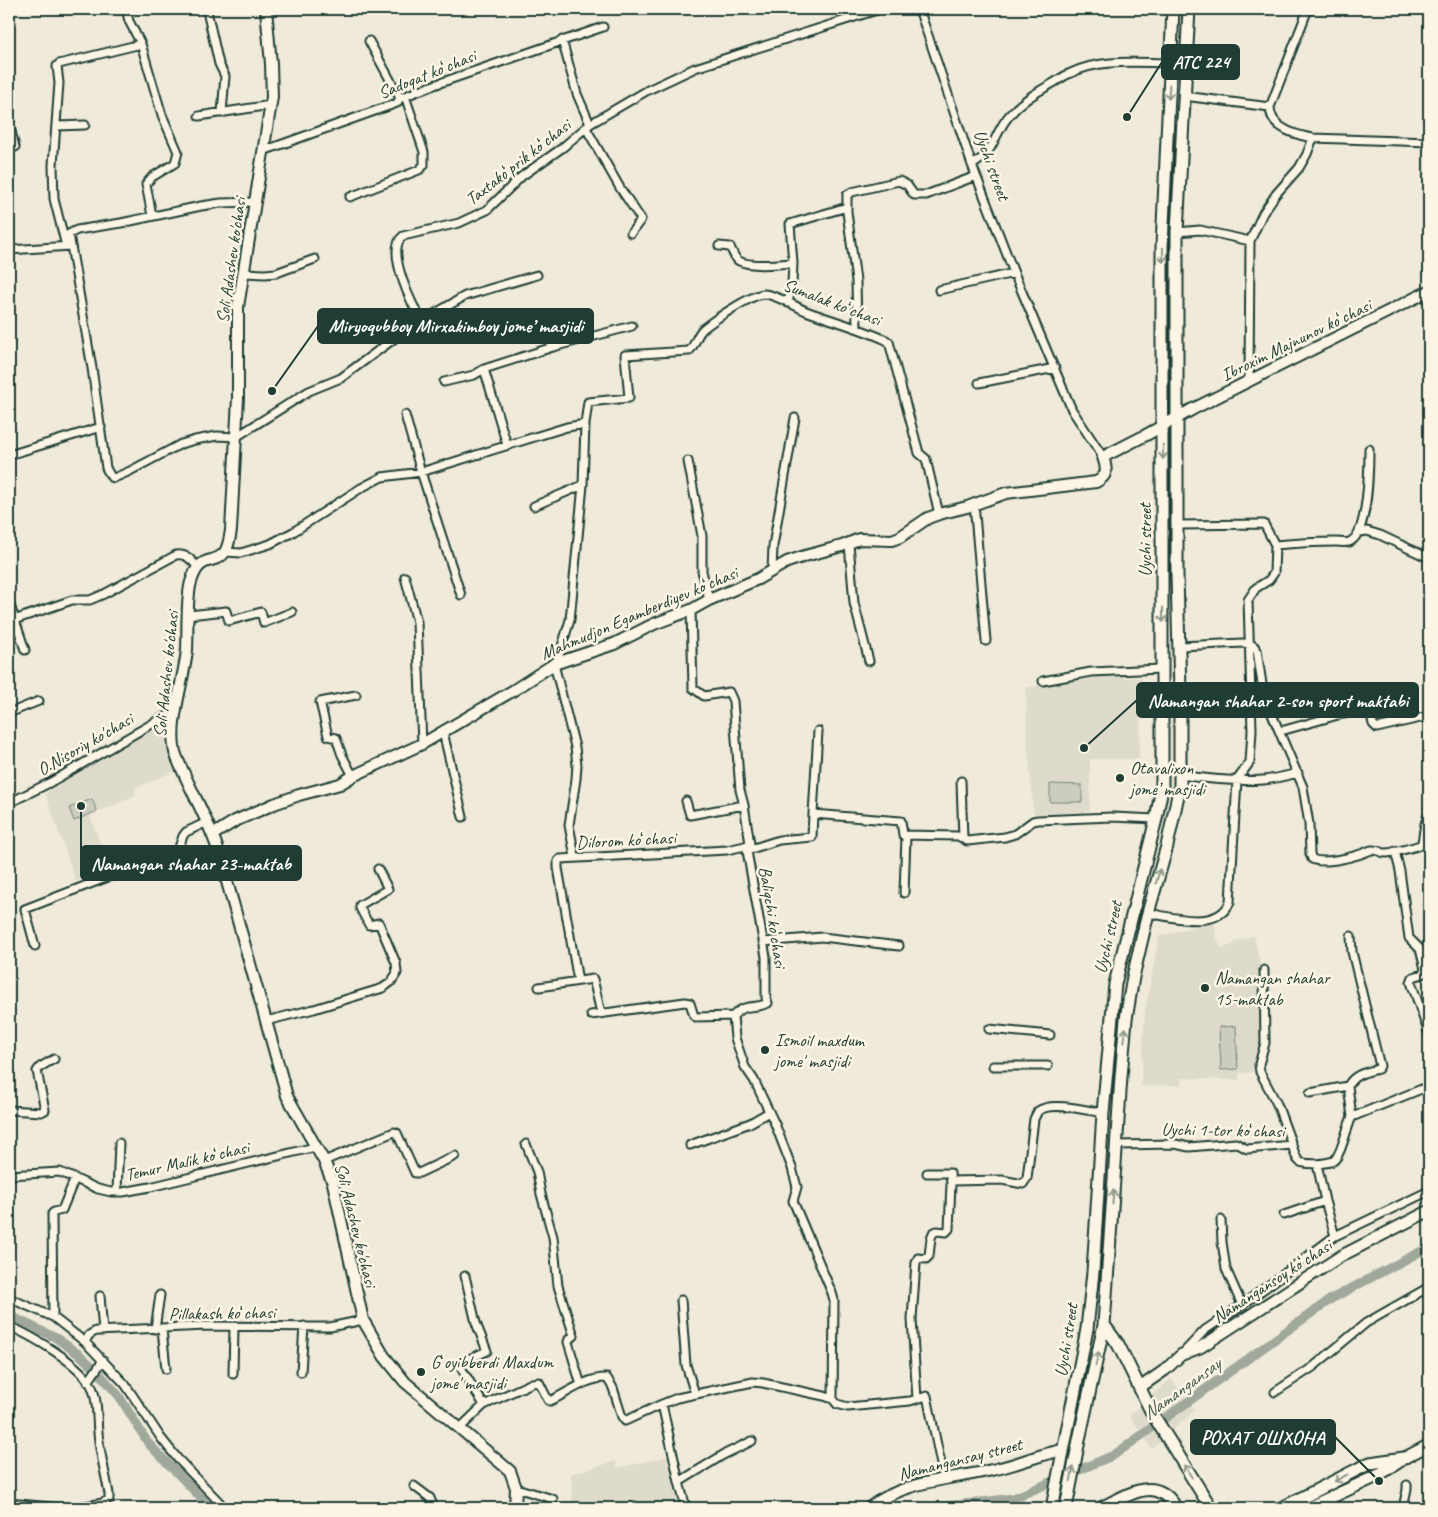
<svg xmlns="http://www.w3.org/2000/svg" width="1438" height="1517" viewBox="0 0 1438 1517" font-family="Caveat,sans-serif">
<style>
.built{fill:#dedbcc}
.green{fill:#cccdbf;stroke:#76857a}
.lines{fill:none;stroke-linecap:round;stroke-linejoin:round}
.canal{stroke:#9fa89a;stroke-width:9}
.street-casing{stroke:#1f3d34;stroke-width:11}
.secondary-casing{stroke:#1f3d34;stroke-width:14}
.primary-casing{stroke:#1f3d34;stroke-width:15}
.street{stroke:#fcf5e5;stroke-width:7}
.secondary{stroke:#fcf5e5;stroke-width:10}
.primary{stroke:#fcf5e5;stroke-width:11}
.oneway{stroke:#8e998c}
.poi-dot{fill:#1f3d34;stroke:#fcf5e5;stroke-width:2}
.labels{text-anchor:middle;stroke-width:5;stroke-linejoin:round;paint-order:stroke}
.street-label{font-size:18px;fill:#1f3d34;stroke:#fcf5e5}
.poi-label{font-size:18px;fill:#1f3d34;stroke:#fcf5e5;text-anchor:start}
.water-label{font-size:19px;font-style:italic;fill:#455d53;stroke:#fcf5e5}
.leader{fill:none;stroke:#1f3d34;stroke-width:2}
.callout-dot{fill:#1f3d34;stroke:#fcf5e5;stroke-width:2}
.callout{fill:#1f3d34;stroke:#1f3d34;stroke-width:2}
.callout-label{font-size:19px;text-anchor:middle;font-weight:bold;fill:#fff}
</style>
<rect width="100%" height="100%" fill="#efeada"/>
<filter id="ink" filterUnits="userSpaceOnUse"><feTurbulence type="fractalNoise" baseFrequency=".02" numOctaves="2"/><feDisplacementMap in="SourceGraphic" scale="10" xChannelSelector="R" yChannelSelector="G"/><feConvolveMatrix kernelMatrix="1 2 1 2 8 2 1 2 1" color-interpolation-filters="sRGB"/></filter>
<g filter="url(#ink)">
<path class="built" d="M1123,673V678H1142L1139,759H1090V811L1034,814L1027,737L1026,688L1078,677Z
M163,721L169,752L175,771L134,789L136,795L90,816L110,868L76,881L45,793Z
M1214,922L1217,940L1222,948L1232,945L1236,941L1254,936L1260,964L1262,1040L1257,1056V1071L1239,1074V1080L1181,1078V1085L1141,1086L1145,1011L1159,936Z
M1171,1379L1195,1410L1152,1449L1129,1415Z
M666,1457L680,1508H573L571,1474L616,1461L617,1468Z"/>
<path class="green" d="M1050,784L1082,785V802H1050Z
M92,799L97,811L74,821L69,808Z
M1236,1026L1238,1069L1221,1070L1219,1027Z"/>
<g class="lines">
<path class="canal" d="M9,1315L56,1338L80,1355L98,1372L119,1396L148,1443L211,1508
M932,1508L1014,1498L1114,1455L1331,1299L1429,1247"/>
<defs>
<path id="street" d="M919,9L972,165L1014,273L1072,410L1103,457
M1308,9L1270,107C1270,128 1295,135 1313,138L1429,142
M207,11L219,64L225,76L222,113
M562,40L577,94L590,124
M369,41L400,98
M141,44L162,115L178,152L175,163L152,177L146,184L152,216
M1184,96L1270,107
M199,116L271,105
M9,123L15,147L9,150
M57,126L85,125
M586,128L620,188L641,219L640,221L631,233
M263,151L397,103L400,98L434,85L603,27
M972,165C995,152 993,136 1008,117C1021,101 1037,92 1055,82C1060,79 1065,75 1071,73C1101,58 1139,63 1171,63
M350,197L419,170L424,165V152L405,96
M256,202L221,203L201,206L121,223L77,230L69,234L92,368L106,468L111,477L114,478L130,471L181,444L195,440L217,436L236,437L309,391L341,378L414,324L422,321C412,306 385,250 403,236L459,223L487,210L522,176L562,148L590,124L648,90L695,68L880,9
M1177,232L1200,230L1250,241
M66,246L54,199L53,165L59,83L57,66L59,64L141,44L129,21L126,9
M719,246L730,247C733,252 734,258 739,261C750,267 780,264 793,263
M9,250L71,246
M243,273L265,274L276,273L315,259
M939,290L1014,273
M788,303L792,284L793,263L790,224L847,207
M422,321L465,296L537,275
M857,328L856,281L847,212V195L852,192L899,181L907,185L914,195H926L976,176
M484,369L507,445
M1249,381L1250,241L1263,213L1276,194L1299,168L1307,154L1313,138
M444,382L474,375L484,369L553,347L632,326
M979,383L1055,368
M405,415L421,472L461,595
M9,455L101,427
M688,461L702,536V571L709,600
M974,503L986,641
M534,506L583,485
M1360,532L1367,531L1380,535L1429,558
M849,544L854,603L869,661
M1275,545C1296,543 1316,542 1336,542C1341,542 1347,544 1351,541C1368,532 1369,468 1369,449
M225,552L241,553L270,544L293,532L361,488L382,477L421,472L567,427L585,424
M772,571L773,546L795,418
M405,577L417,622L422,744
M9,602L25,650
M691,610L693,688L704,696L729,692L733,701L740,790L744,805L750,844L747,851L766,957V998L768,1003C754,1010 746,1002 733,1016L735,1038L745,1067L754,1080L775,1124L792,1168L797,1187L793,1201L832,1293L834,1300L833,1399
M189,615L226,611L229,621L261,612L264,623L292,612
M14,620L72,600H90L104,594L176,555C186,553 191,560 198,567
M1180,646L1243,643C1249,644 1254,644 1257,650L1262,684L1265,698L1303,787L1309,824L1310,854L1312,859C1325,865 1358,856 1371,850C1381,849 1381,854 1387,853C1398,852 1410,848 1421,845C1425,835 1422,824 1429,815
M1043,681L1091,672L1162,669
M9,713L39,701
M1281,731L1338,715L1354,712H1370L1373,724L1377,728L1429,716
M443,732L463,817
M1180,775C1207,779 1235,782 1263,780C1274,779 1286,776 1298,773
M353,776L342,755L336,738L328,736L320,702L356,695
M961,781L963,838
M686,801L690,815L744,805
M9,803L51,782L162,718L177,712
M813,814L818,731
M1395,851L1400,871L1409,938L1420,949L1425,969L1423,974L1413,977L1411,982L1429,1034
M575,857L569,825L576,779L577,765L575,747L554,664L558,659L570,620L583,485L585,424L588,402L629,398L625,355L689,351C696,345 696,334 704,328C714,320 752,294 764,294C774,294 795,306 806,311C833,321 860,328 886,340L889,342L919,453L926,459L939,514
M904,893L906,836
M1148,913C1172,917 1218,931 1230,902L1237,780L1250,762L1252,731L1248,600L1256,588L1269,580L1274,573L1275,545L1264,524L1177,525
M1351,936L1352,952L1380,1066L1378,1069C1367,1072 1353,1074 1348,1086L1352,1117
M763,942L822,937L899,946
M35,946L25,909L178,850L183,836L186,832L207,822
M1264,970L1265,1043L1259,1064L1260,1072L1277,1104L1292,1145
M578,981L558,868V861L560,859L727,850L745,846L751,849L779,840L812,837L813,814L901,821L903,835L958,836L967,841L1005,837L1015,834L1033,821L1038,820L1112,817L1156,819
M539,987L593,979L601,1013
M591,1015L685,1002L690,1003L694,1016L696,1017L733,1016
M266,1021L314,1009L383,988L391,982L397,973L396,963L379,923L369,925L360,908V905L388,889L378,869
M989,1029L1050,1035
M993,1066H1048
M1310,1093L1348,1086
M9,1110L41,1112L45,1110L37,1071L40,1067L54,1059
M526,1144L537,1172L541,1194L553,1237L558,1286L574,1336L569,1339L568,1342L581,1385
M690,1145L750,1123L769,1112
M1117,1145L1175,1144L1189,1147L1236,1143L1247,1149L1292,1145C1298,1164 1297,1163 1317,1164
M324,1161L394,1132L397,1133L415,1173H419L455,1156
M9,1175L60,1172L98,1189L111,1192H123L150,1187L315,1147
M951,1181L1002,1180L1023,1184L1027,1178L1034,1119L1038,1111C1051,1101 1086,1110 1103,1113
M117,1192L119,1143
M1284,1215L1325,1201
M1221,1220L1222,1242L1226,1269L1242,1305
M1335,1236L1325,1201L1317,1164C1322,1163 1329,1163 1333,1161C1341,1157 1347,1126 1352,1117L1429,1086
M465,1276L476,1323L487,1351L462,1362L460,1366L484,1405
M100,1296L103,1331
M9,1298L53,1317L85,1342L125,1384L161,1438L177,1458L225,1508
M681,1300L686,1365L695,1394
M53,1317L52,1214L54,1212L62,1210L75,1178
M9,1326C32,1336 81,1364 92,1387C99,1403 96,1424 99,1441C101,1458 106,1476 109,1494V1499L103,1503L73,1508
M155,1329L160,1295
M162,1329L166,1369
M85,1342L89,1335L96,1331L206,1326L330,1327L363,1320
M1183,1353L1205,1330L1242,1305L1335,1236L1429,1191
M301,1372L304,1326
M233,1374L234,1327
M88,1382L103,1360
M1275,1392L1313,1367L1366,1323L1429,1287
M917,1399L912,1319L916,1263L918,1258L926,1259L929,1256L931,1238L933,1233L937,1231L946,1232L949,1229L951,1184L950,1173H927
M662,1404L677,1398L753,1382L763,1383L824,1396L833,1399L837,1404L848,1407L910,1401L927,1396L944,1479
M459,1429L484,1405L532,1383L539,1382L548,1400L550,1401C568,1393 587,1377 607,1378L613,1388L622,1417L625,1421L662,1404L679,1482L686,1508
M679,1482L723,1455L752,1441
M414,1486L430,1498L434,1508
M516,1488L553,1499
M9,1503L62,1508
M1404,1508C1403,1499 1408,1494 1407,1485"/>
<path id="secondary" d="M266,9L271,64L272,97L238,307V398L231,530C230,537 229,545 225,552C215,566 200,552 191,582C186,599 188,631 187,650C184,681 168,723 175,752C178,762 183,771 187,780C198,804 211,827 219,853L287,1096L324,1161L333,1183L363,1320L384,1356L405,1382L510,1471L516,1488L515,1508
M214,834L235,821L274,804L299,795L340,784L353,776L422,744L514,690L554,664L614,644L654,624L691,610L709,600L758,579L787,562L805,556L842,546L859,539L892,540L900,537L928,518L939,514L967,507L1006,493L1096,482C1108,476 1107,469 1103,457L1146,435L1193,409L1429,291
M1139,1388L1165,1370L1181,1355L1201,1347L1341,1256L1429,1211
M1404,1458L1429,1445
M869,1508C906,1479 953,1480 996,1469C1019,1464 1040,1454 1063,1450"/>
<path id="primary" d="M1104,1325L1118,1344L1152,1413L1211,1508
M1052,1508L1087,1329L1093,1272L1103,1113L1115,984L1156,819L1162,788V246L1173,9
M1066,1508L1079,1440L1104,1325L1121,1077L1126,1019L1133,977L1148,913L1167,846L1180,786V692L1177,575V232L1189,9
M1101,1508C1128,1495 1156,1474 1176,1508
M1282,1508L1370,1463L1404,1458
M1308,1508L1377,1476L1400,1461"/>
</defs>
<use href="#street" class="street-casing"/>
<use href="#secondary" class="secondary-casing"/>
<use href="#primary" class="primary-casing"/>
<use href="#street" class="street"/>
<use href="#secondary" class="secondary"/>
<use href="#primary" class="primary"/>
</g>
<defs><path id="oneway-shaft" d="M-6 0H5M1.5-3L5.5 0L1.5 3" fill="none" stroke-width="1.6" stroke-linecap="round" stroke-linejoin="round" transform="scale(1.25)"/></defs>
<g class="oneway">
<use href="#oneway-shaft" transform="translate(1169 92) rotate(93)"/>
<use href="#oneway-shaft" transform="translate(1163 255) rotate(90)"/>
<use href="#oneway-shaft" transform="translate(1163 452) rotate(90)"/>
<use href="#oneway-shaft" transform="translate(1163 615) rotate(90)"/>
<use href="#oneway-shaft" transform="translate(1158 876) rotate(-74)"/>
<use href="#oneway-shaft" transform="translate(1125 1035) rotate(-85)"/>
<use href="#oneway-shaft" transform="translate(1113 1197) rotate(-86)"/>
<use href="#oneway-shaft" transform="translate(1097 1359) rotate(-78)"/>
<use href="#oneway-shaft" transform="translate(1188 1471) rotate(-121)"/>
<use href="#oneway-shaft" transform="translate(1072 1474) rotate(-79)"/>
<use href="#oneway-shaft" transform="translate(1341 1478) rotate(152)"/>
</g>
</g>
<g class="poi-dot">
<circle cx="1120" cy="778" r="5"/>
<circle cx="1205" cy="988" r="5"/>
<circle cx="765" cy="1050" r="5"/>
<circle cx="421" cy="1372" r="5"/>
</g>
<g class="labels">
<g class="street-label">
<text transform="translate(427 74) rotate(-22)" y="6">Sadoqat koʻchasi</text>
<text transform="translate(518 162) rotate(-38)" y="6">Taxtakoʻprik koʻchasi</text>
<text transform="translate(992 165) rotate(70)" y="6">Uychi street</text>
<text transform="translate(231 260) rotate(-82)" y="6">Soli Adashev ko'chasi</text>
<text transform="translate(832 302) rotate(21)" y="6">Sumalak koʻchasi</text>
<text transform="translate(1296 340) rotate(-26)" y="6">Ibroxim Majnunov koʻchasi</text>
<text transform="translate(1145 540) rotate(-90)" y="6">Uychi street</text>
<text transform="translate(639 613) rotate(-23)" y="6">Mahmudjon Egamberdiyev koʻchasi</text>
<text transform="translate(166 674) rotate(-84)" y="6">Soli Adashev ko'chasi</text>
<text transform="translate(85 744) rotate(-30)" y="6">O.Nisoriy ko'chasi</text>
<text transform="translate(626 840) rotate(-3)" y="6">Dilorom koʻchasi</text>
<text transform="translate(773 917) rotate(81)" y="6">Baliqchi koʻchasi</text>
<text transform="translate(1108 937) rotate(-77)" y="6">Uychi street</text>
<text transform="translate(1223 1130) rotate(1)" y="6">Uychi 1-tor koʻchasi</text>
<text transform="translate(187 1161) rotate(-13)" y="6">Temur Malik koʻchasi</text>
<text transform="translate(356 1225) rotate(76)" y="6">Soli Adashev ko'chasi</text>
<text transform="translate(1272 1281) rotate(-33)" y="6">Namangansoy koʻchasi</text>
<text transform="translate(222 1313) rotate(-1)" y="6">Pillakash koʻchasi</text>
<text transform="translate(1066 1340) rotate(-81)" y="6">Uychi street</text>
<text transform="translate(960 1459) rotate(-14)" y="6">Namangansay street</text>
</g>
<g class="poi-label">
<text x="1130" y="774">Otavalixon<tspan x="1130" dy="21">jome’ masjidi</tspan></text>
<text x="1215" y="984">Namangan shahar<tspan x="1215" dy="21">15-maktab</tspan></text>
<text x="775" y="1046">Ismoil maxdum<tspan x="775" dy="21">jome' masjidi</tspan></text>
<text x="431" y="1368">Gʻoyibberdi Maxdum<tspan x="431" dy="21">jome' masjidi</tspan></text>
</g>
<g class="water-label">
<text transform="translate(1181 1388) rotate(-36)" y="7">Namangansay</text>
</g>
</g>
<path class="leader" d="M1127 117L1162 62M272 391L318 326M1084 748L1137 700M81 806L81 863M1379 1481L1335 1437"/>
<g class="callout-dot">
<circle cx="1127" cy="117" r="5"/>
<circle cx="272" cy="391" r="5"/>
<circle cx="1084" cy="748" r="5"/>
<circle cx="81" cy="806" r="5"/>
<circle cx="1379" cy="1481" r="5"/>
</g>
<g class="callout">
<rect x="1162" y="45" width="77" height="34" rx="5"/>
<rect x="318" y="309" width="275" height="34" rx="5"/>
<rect x="1137" y="683" width="281" height="34" rx="5"/>
<rect x="81" y="846" width="220" height="34" rx="5"/>
<rect x="1191" y="1420" width="144" height="34" rx="5"/>
</g>
<g class="callout-label">
<text x="1201" y="68">ATC 224</text>
<text x="456" y="332">Miryoqubboy Mirxakimboy jome’ masjidi</text>
<text x="1278" y="707">Namangan shahar 2-son sport maktabi</text>
<text x="191" y="870">Namangan shahar 23-maktab</text>
<text x="1263" y="1444">РОХАТ ОШХОНА</text>
</g>
<rect width="1438" height="1517" fill="none" stroke="#fcf5e5" stroke-width="30"/>
<rect x="15" y="15" width="1408" height="1487" fill="none" stroke="#1f3d34" stroke-width="2" filter="url(#ink)"/>
</svg>
